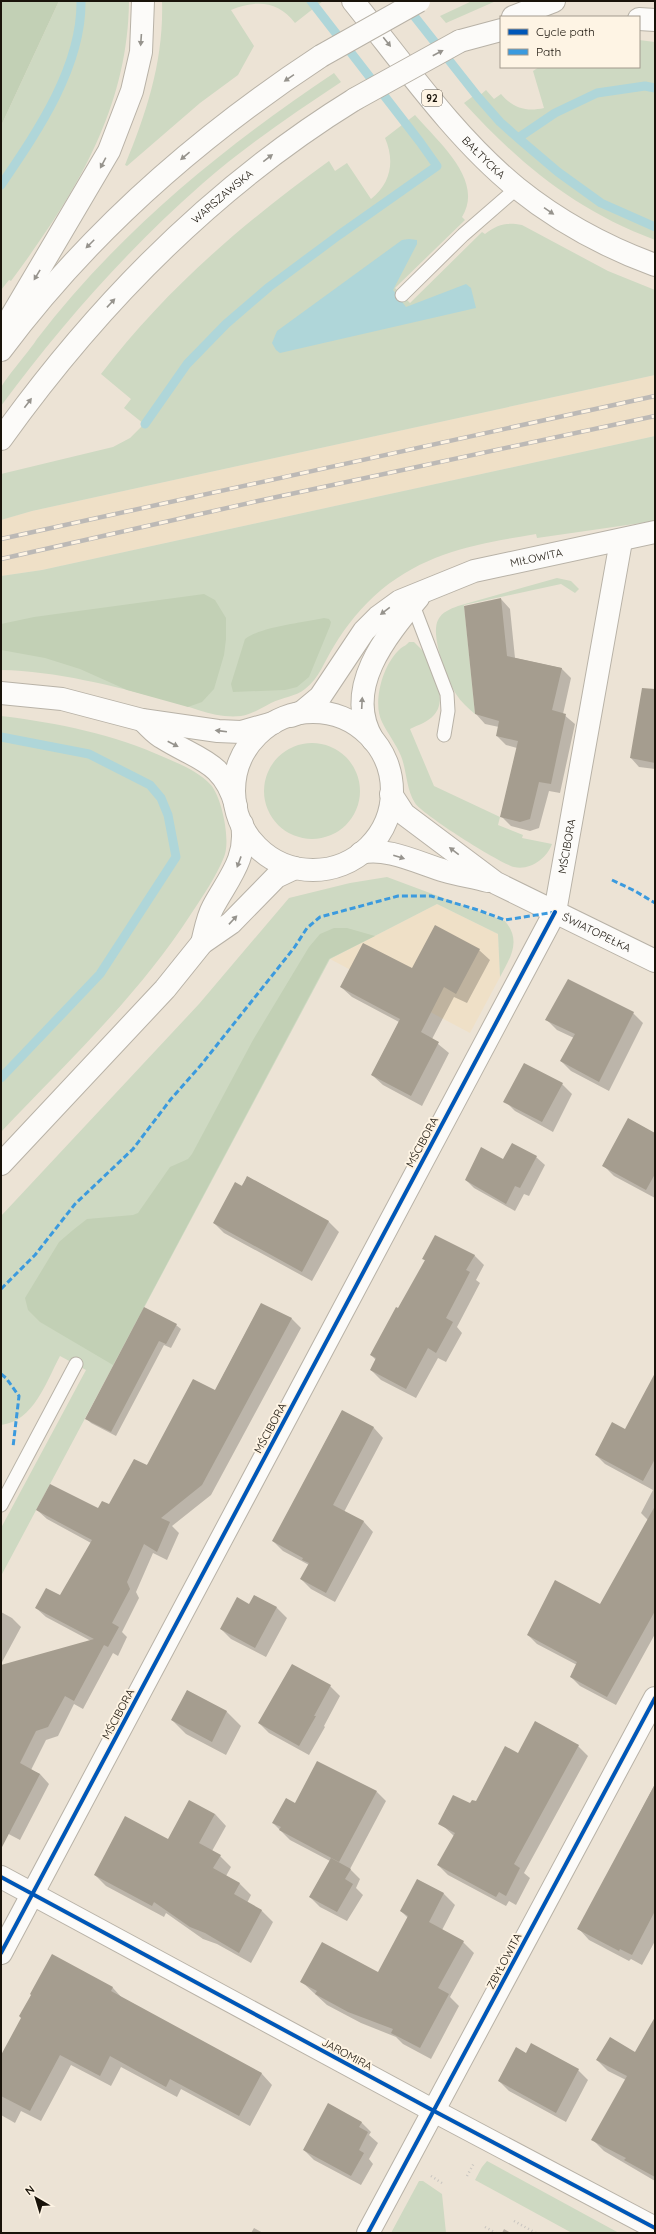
<svg xmlns="http://www.w3.org/2000/svg" width="656" height="2234" viewBox="0 0 656 2234" font-family="Quicksand,sans-serif">
<style>
.built{fill:#efe0c7}
.green{fill:#ced9c2}
.forest{fill:#c2d0b5}
.water{fill:#afd6d9}
.shadow{fill:#0003}
.lines{fill:none;stroke-linecap:round;stroke-linejoin:round}
.stream{stroke:#afd6d9;stroke-width:9}
.building{fill:#a59d8f}
.service-casing{stroke:#b8b2a7;stroke-width:15}
.minor-casing{stroke:#b8b2a7;stroke-width:24}
.tertiary-casing{stroke:#b8b2a7;stroke-width:24}
.secondary-casing{stroke:#b8b2a7;stroke-width:24}
.primary-casing{stroke:#b8b2a7;stroke-width:24}
.path{stroke:#c8c5c0;stroke-width:2.5;stroke-dasharray:1 3;stroke-linecap:butt}
.service{stroke:#fcfbf9;stroke-width:13}
.minor{stroke:#fcfbf9;stroke-width:22}
.tertiary{stroke:#fcfbf9;stroke-width:22}
.secondary{stroke:#fcfbf9;stroke-width:22}
.primary{stroke:#fcfbf9;stroke-width:22}
.rail-casing{stroke:#bcb9b6;stroke-width:4.5}
.rail{stroke:#fef4e4;stroke-width:3;stroke-dasharray:9;stroke-linecap:butt}
.secondary-bridge-casing{stroke:#b8b2a7;stroke-width:24;stroke-linecap:butt}
.secondary-bridge{stroke:#fcfbf9;stroke-width:22}
.quiet{stroke:#3b9ade;stroke-width:3;stroke-dasharray:6 3;stroke-linecap:butt}
.cycleway-casing{stroke:#fef4e4;stroke-width:6}
.cycleway{stroke:#0057b8;stroke-width:4}
.oneway{fill:#96938d}
.labels{text-anchor:middle;stroke-width:4;stroke-linejoin:round;paint-order:stroke}
.shield{fill:#fef4e4;stroke:#5e564b;stroke-width:1}
.shield-label{font-size:10px;font-weight:bold;fill:#19130a}
.street-label{font-size:11px;fill:#19130a;stroke:#fef4e4}
</style>
<rect width="100%" height="100%" fill="#ece3d5"/>
<path class="built" d="M655,375V436L42,570L1,576V520L32,511Z
M437,904L498,934L500,977L470,1033L330,959Z"/>
<path class="green" d="M59,1H129C128,110 74,196 11,281L9,280L1,290V126Z
M162,1H323L295,23C278,0 255,0 231,10L254,46L238,75L200,103L127,166L125,165C147,112 164,59 162,1Z
M472,1H496L446,23L440,16Z
M639,40L655,42V240C575,210 521,165 464,103L476,94L478,97L486,90L494,99L501,94C513,108 526,112 544,108L533,71L539,67H639Z
M334,73L341,82C293,114 245,146 202,184C126,251 61,325 1,406C1,401 0,393 1,388C4,380 31,349 37,339C119,232 223,147 334,73Z
M415,115C437,141 485,180 462,217L465,220L395,288L410,303L482,232L485,234C498,224 506,222 522,225L608,271L655,290V375L32,511L1,520V474L113,447L130,438L144,424L124,408L131,399L101,374C165,290 243,223 329,161L335,171L347,163L371,199C391,183 395,161 385,138Z
M655,436V521L537,538L536,534C478,544 429,551 381,590C362,606 346,626 334,646C325,660 319,679 305,689C295,697 283,697 271,703C262,708 252,714 241,716C215,719 190,706 166,700C113,686 56,671 1,670V576L42,570Z
M557,578L571,581L579,589L575,593L561,584L464,605L475,714C468,708 461,702 456,694C447,679 430,636 438,620C442,612 450,609 458,606Z
M409,642H414L423,651H425C431,668 449,699 434,715C428,722 418,725 410,729L434,786L500,817L498,825L523,835L522,838L552,844C547,858 530,871 514,867C499,863 423,815 415,803C406,789 407,771 401,756C396,744 388,734 382,722C372,702 383,664 400,649C403,646 406,646 409,642Z
M1,716C59,723 113,734 166,758C182,765 199,772 211,785C222,798 231,841 224,857C216,877 203,896 191,914C139,995 67,1062 1,1132Z
M264 791a48 48 0 1 1 96 0a48 48 0 1 1-96 0Z
M387,877L505,921C522,941 510,958 500,977L498,934L437,904L330,959L1,1576V1528L86,1370L60,1356C46,1382 34,1421 1,1425V1216L199,1004L289,898L350,883Z
M487,2161L489,2162L619,2233H572L475,2180L482,2167Z
M419,2181H423L442,2194L446,2233H391Z"/>
<path class="forest" d="M1,1H59L1,126Z
M204,594L215,600L226,618V639L224,655L214,689L202,702L188,707L127,690L80,669L45,658L1,650V624L34,617Z
M324,618L329,619L331,622L330,626L309,677L297,687L285,690L233,692L231,684L245,639C263,626 302,623 324,618Z
M334,928H347L375,936L329,959L113,1365L40,1322L28,1310L25,1298L59,1242L73,1230L87,1219L133,1215L138,1213L170,1167L188,1159L192,1154L253,1040L309,947L320,934Z"/>
<path class="water" d="M409,239L417,240V244L393,290L406,307L466,284L471,288L476,308L280,353L276,350L272,343L277,331L402,240Z"/>
<path class="shadow" d="M501,599L510,609L515,658L561,668L571,678L563,714L575,724L560,793L549,791L539,828L530,831L511,826L501,816L517,748L506,745L497,736L499,727L485,724L476,714Z
M655,707V769L639,767L631,758Z
M479,950L490,960L467,1003L454,997L432,1039L449,1053L422,1106L383,1085L372,1075L399,1022L352,997L341,987L412,970Z
M633,1013L643,1023L609,1091L571,1071L561,1061L574,1038L557,1030L547,1020Z
M562,1084L572,1094L553,1132L515,1111L505,1101Z
M655,1134V1198L614,1176L604,1166Z
M536,1157L545,1165L529,1196L524,1194L515,1211L474,1188L466,1180L504,1160Z
M248,1177L329,1222L339,1232L312,1281L224,1233L214,1223Z
M474,1255L484,1265L476,1280L480,1283L457,1327L462,1333L446,1362L438,1358L416,1398L381,1380L371,1370L376,1360L371,1355L426,1261L423,1259Z
M261,1304L292,1319L301,1328L211,1495L172,1526L179,1533L167,1560L153,1553L136,1592L139,1598L122,1632L127,1637L118,1656L113,1653L83,1709L74,1704L58,1736L46,1740L31,1770L40,1774L49,1784L20,1840L1,1830V1666L91,1641L46,1617L36,1608L60,1597L91,1543L47,1519L37,1510H98L109,1506L215,1391Z
M145,1308L176,1325L181,1329L171,1348L164,1345L116,1436L91,1423L86,1418Z
M655,1397V1634L616,1705L580,1686L571,1677L577,1665L537,1644L528,1635L600,1606L648,1520L641,1513L653,1490L605,1464L596,1455L625,1430Z
M342,1411L374,1428L383,1438L344,1512L364,1522L373,1532L335,1602L311,1589L301,1579L309,1565L283,1551L273,1541Z
M255,1596L277,1608L287,1618L266,1657L231,1639L221,1629L250,1605Z
M1,1612L12,1618L21,1627L1,1664Z
M330,1686L340,1696L324,1726L325,1727L309,1755L269,1733L259,1723Z
M187,1691L227,1712L241,1726L226,1755L186,1734L172,1720Z
M578,1746L588,1756L524,1873L530,1878L516,1905L509,1901L506,1906L448,1875L438,1865L454,1836L440,1823L476,1803L518,1755Z
M655,1784V1941L642,1965L631,1959L629,1961L589,1940L579,1929Z
M377,1792L386,1801L350,1869L360,1879L356,1888L363,1895L347,1921L320,1907L310,1897L330,1861L290,1840L273,1823L296,1804Z
M215,1814L226,1826L212,1851L220,1856L231,1867L226,1876L240,1884L251,1895L247,1903L261,1910L273,1922L251,1963L217,1944L203,1939L166,1913L164,1917L106,1886L95,1875L168,1840Z
M418,1880L444,1894L455,1905L442,1930L463,1942L474,1953L450,1997L459,2006L431,2059L403,2044L396,2037L361,2023L327,2005L302,1982L379,1973L408,1918L401,1911Z
M52,1955L113,1988L123,1999L262,2074L272,2085L250,2126L181,2089L177,2097L121,2067L111,2086L71,2065L41,2121L21,2111L15,2123L1,2115V2057L22,2018Z
M655,2043V2181L604,2151L593,2140L626,2080L608,2071L597,2060L636,2053Z
M578,2070L588,2080L566,2122L509,2091L499,2081Z
M361,2122L371,2132L369,2135L378,2143L369,2159L373,2164L361,2185L314,2160L304,2150Z
M254,2228L263,2233H251Z
M504,2229L511,2233H502Z"/>
<g class="lines">
<path class="stream" d="M407,7L478,97L500,122L518,138L558,172L601,203L655,227
M518,138L555,113L597,93L645,86L655,88
M1,185C37,132 82,67 81,1
M145,424L187,364L226,324L269,287L339,235L437,166L420,142L311,1
M1,737L89,754L150,785L161,798L168,815L176,857L100,974L1,1078"/>
</g>
<path class="building" d="M501,598L507,656L562,668L552,710L566,714L551,784L539,782L530,819L520,822L500,817L518,741L496,736L499,721L475,714L464,606Z
M642,688L655,689V763L630,758Z
M435,925L480,949L456,994L444,987L421,1032L439,1042L411,1096L371,1075L400,1019L340,987L363,943L412,968Z
M568,979L634,1012L599,1082L560,1061L575,1034L545,1020Z
M524,1063L563,1083L542,1122L503,1102Z
M628,1118L655,1133V1174L646,1190L602,1166Z
M512,1143L537,1156L520,1188L515,1186L506,1204L465,1180L481,1147L503,1159Z
M247,1176L329,1221L302,1272L213,1223L235,1182L242,1186Z
M435,1235L475,1255L466,1270L470,1272L446,1318L453,1322L436,1353L428,1348L406,1389L370,1370L376,1358L370,1355L396,1307L398,1308L425,1260L422,1259Z
M261,1303L292,1318L202,1485L161,1518L170,1522L157,1552L144,1544L127,1582L130,1589L112,1623L119,1627L108,1647L104,1645L74,1701L65,1696L48,1727L36,1731L20,1763L40,1774L1,1849V1665L94,1639L35,1608L46,1588L60,1595L92,1540L36,1510L50,1484L98,1508L102,1501L109,1504L134,1459L147,1465L193,1379L215,1390Z
M144,1307L177,1324L166,1344L159,1341L111,1432L85,1419Z
M655,1373V1459L643,1481L595,1455L612,1422L625,1429Z
M342,1410L374,1427L333,1505L364,1521L326,1593L300,1579L309,1563L302,1560L303,1558L272,1541Z
M655,1506V1611L607,1697L570,1677L577,1662L527,1635L555,1580L600,1604Z
M254,1595L277,1607L255,1648L220,1629L237,1597L249,1604Z
M292,1664L331,1685L314,1716H316L299,1746L258,1723Z
M187,1690L227,1711L212,1742L171,1720Z
M535,1721L579,1745L514,1864L520,1868L506,1896L499,1892L496,1897L437,1865L455,1833L438,1824L453,1795L470,1803L472,1800L476,1801L505,1746L518,1753Z
M317,1761L377,1791L339,1862L279,1830L281,1827L272,1823L286,1798L295,1803Z
M655,1784V1911L632,1955L620,1949L619,1951L577,1929Z
M189,1800L215,1814L199,1843L221,1855L213,1868L240,1883L234,1894L262,1910L239,1953L205,1933L190,1927L154,1902L152,1906L94,1875L125,1816L168,1839Z
M331,1858L351,1869L345,1879L353,1884L337,1912L309,1897Z
M417,1879L444,1893L429,1922L464,1941L438,1988L449,1994L420,2048L391,2033L393,2029L348,2012L315,1994L317,1991L300,1982L322,1942L378,1972L408,1916L400,1911Z
M52,1954L113,1987L111,1991L262,2073L239,2116L170,2079L166,2087L110,2056L100,2076L60,2055L30,2111L1,2096V2055L21,2018L19,2016L31,1995L30,1994Z
M655,2017V2177L624,2160L626,2158L591,2140L627,2076L596,2060L610,2037L635,2052Z
M531,2043L579,2069L556,2113L498,2081L516,2047L526,2053Z
M328,2103L362,2122L359,2127L368,2132L359,2150L364,2153L351,2176L303,2150Z"/>
<g class="lines">
<defs>
<path id="service" d="M402,295L463,235L517,188
M411,600L447,694L448,711L444,735
M1,1505L76,1364"/>
<g id="minor">
<path id="s1" d="M291,716L302,712L320,697L364,631L378,617L400,601L474,571L655,532"/>
<path d="M373,740C342,689 386,636 418,598"/>
<path d="M1,1877L434,2111L655,2228"/>
<path id="s2" d="M1,1953L555,912L621,541"/>
<path d="M368,2233L655,1698"/>
</g>
<g id="tertiary">
<circle cx="313" cy="791" r="79"/>
<path id="s3" d="M391,794L404,814L496,883L655,961"/>
<path d="M361,853C385,846 421,864 445,871C459,875 473,877 488,881"/>
</g>
<g id="secondary">
<path d="M513,17L554,1"/>
<path d="M1,350C89,232 199,136 321,56"/>
<path id="s4" d="M1,439C97,305 214,186 355,99"/>
<path d="M1,693L62,699L142,720L218,731L241,732L273,723"/>
<path d="M142,720C149,726 155,734 163,738C198,760 224,761 236,806"/>
<path d="M202,943C205,932 207,918 213,907C228,879 248,858 242,824"/>
<path d="M1,1164L165,989L202,943L231,923L276,877L295,868"/>
</g>
<g id="primary">
<path id="s5" d="M353,1C403,63 455,138 517,188C558,221 606,247 655,265"/>
<path d="M639,19L655,20"/>
<path d="M460,41L501,30"/>
<path d="M1,334L109,151L132,91L141,52L143,1"/>
</g>
</defs>
<use href="#service" class="service-casing"/>
<use href="#minor" class="minor-casing"/>
<use href="#tertiary" class="tertiary-casing"/>
<use href="#secondary" class="secondary-casing"/>
<use href="#primary" class="primary-casing"/>
<path class="path" d="M431,2176L442,2183
M467,2176L474,2163
M514,2221L536,2233
M485,2227L496,2233"/>
<use href="#service" class="service"/>
<use href="#minor" class="minor"/>
<use href="#tertiary" class="tertiary"/>
<use href="#secondary" class="secondary"/>
<use href="#primary" class="primary"/>
<defs>
<path id="rail" d="M1,539L655,396
M1,559L258,501L655,416"/>
</defs>
<use href="#rail" class="rail-casing"/>
<use href="#rail" class="rail"/>
<defs>
<path id="secondary-bridge" d="M321,56L419,1
M355,99L460,41"/>
</defs>
<use href="#secondary-bridge" class="secondary-bridge-casing"/>
<use href="#secondary-bridge" class="secondary-bridge"/>
<path class="quiet" d="M612,880L635,891L655,903
M1,1289L35,1255L75,1204L133,1149L171,1099L201,1065L294,948L307,928L320,917L398,896H431L478,910L505,920L555,912
M1,1374L6,1378L19,1396L13,1447"/>
<defs>
<path id="cycleway" d="M1,1877L434,2111L655,2228
M1,1953L555,912
M368,2233L655,1698"/>
</defs>
<use href="#cycleway" class="cycleway-casing"/>
<use href="#cycleway" class="cycleway"/>
</g>
<defs><path id="oneway-solid" d="M-6-.8H1V-3.2L6.5 0L1 3.2V.8H-6Z"/></defs>
<g class="oneway">
<use href="#oneway-solid" transform="translate(141 40) rotate(94)"/>
<use href="#oneway-solid" transform="translate(387 42) rotate(51)"/>
<use href="#oneway-solid" transform="translate(438 53) rotate(-28)"/>
<use href="#oneway-solid" transform="translate(289 78) rotate(146)"/>
<use href="#oneway-solid" transform="translate(185 156) rotate(140)"/>
<use href="#oneway-solid" transform="translate(268 158) rotate(-38)"/>
<use href="#oneway-solid" transform="translate(103 163) rotate(118)"/>
<use href="#oneway-solid" transform="translate(549 211) rotate(34)"/>
<use href="#oneway-solid" transform="translate(90 244) rotate(135)"/>
<use href="#oneway-solid" transform="translate(37 275) rotate(121)"/>
<use href="#oneway-solid" transform="translate(111 303) rotate(-47)"/>
<use href="#oneway-solid" transform="translate(28 403) rotate(-53)"/>
<use href="#oneway-solid" transform="translate(385 611) rotate(143)"/>
<use href="#oneway-solid" transform="translate(362 703) rotate(-87)"/>
<use href="#oneway-solid" transform="translate(221 731) rotate(-173)"/>
<use href="#oneway-solid" transform="translate(173 744) rotate(27)"/>
<use href="#oneway-solid" transform="translate(454 851) rotate(-143)"/>
<use href="#oneway-solid" transform="translate(399 857) rotate(17)"/>
<use href="#oneway-solid" transform="translate(239 862) rotate(110)"/>
<use href="#oneway-solid" transform="translate(233 920) rotate(-47)"/>
</g>
<g class="labels">
<rect class="shield" x="422" y="90" width="20" height="16" rx="3"/>
<g class="shield-label">
<text x="432" y="102">92</text>
</g>
<g class="street-label">
<text dy="4" stroke="none"><textPath href="#s5" startOffset="204">BAŁTYCKA</textPath></text>
<text dy="4" stroke="none"><textPath href="#s4" startOffset="329">WARSZAWSKA</textPath></text>
<text dy="4" stroke="none"><textPath href="#s1" startOffset="305">MIŁOWITA</textPath></text>
<text dy="4" stroke="none"><textPath href="#s2" startOffset="1246">MŚCIBORA</textPath></text>
<text dy="4" stroke="none"><textPath href="#s3" startOffset="251">ŚWIATOPEŁKA</textPath></text>
<text transform="translate(422 1142) rotate(-62)" y="4">MŚCIBORA</text>
<text transform="translate(270 1428) rotate(-62)" y="4">MŚCIBORA</text>
<text transform="translate(118 1714) rotate(-62)" y="4">MŚCIBORA</text>
<text transform="translate(504 1961) rotate(-62)" y="4">ZBYŁOWITA</text>
<text transform="translate(347 2054) rotate(28)" y="4">JAROMIRA</text>
</g>
</g>
<rect width="656" height="2234" fill="none" stroke="#19130a" stroke-width="4"/>
<rect x="500" y="16" width="140" height="52" fill="#fef4e4" stroke="#a29a8d"/>
<rect x="508" y="29" width="20" height="6" fill="#0057b8" stroke="#a29a8d"/>
<text x="536" y="36" font-size="12" fill="#19130a">Cycle path</text>
<rect x="508" y="49" width="20" height="6" fill="#3b9ade" stroke="#a29a8d"/>
<text x="536" y="56" font-size="12" fill="#19130a">Path</text>
<g transform="translate(36 2198) rotate(322)" stroke="#fef4e4" stroke-width="3" paint-order="stroke">
<path d="M0-3L7 15L0 10L-7 15Z" fill="#19130a"/>
<text y="-6" font-size="11" font-weight="bold" text-anchor="middle" fill="#19130a">N</text>
</g>
</svg>
